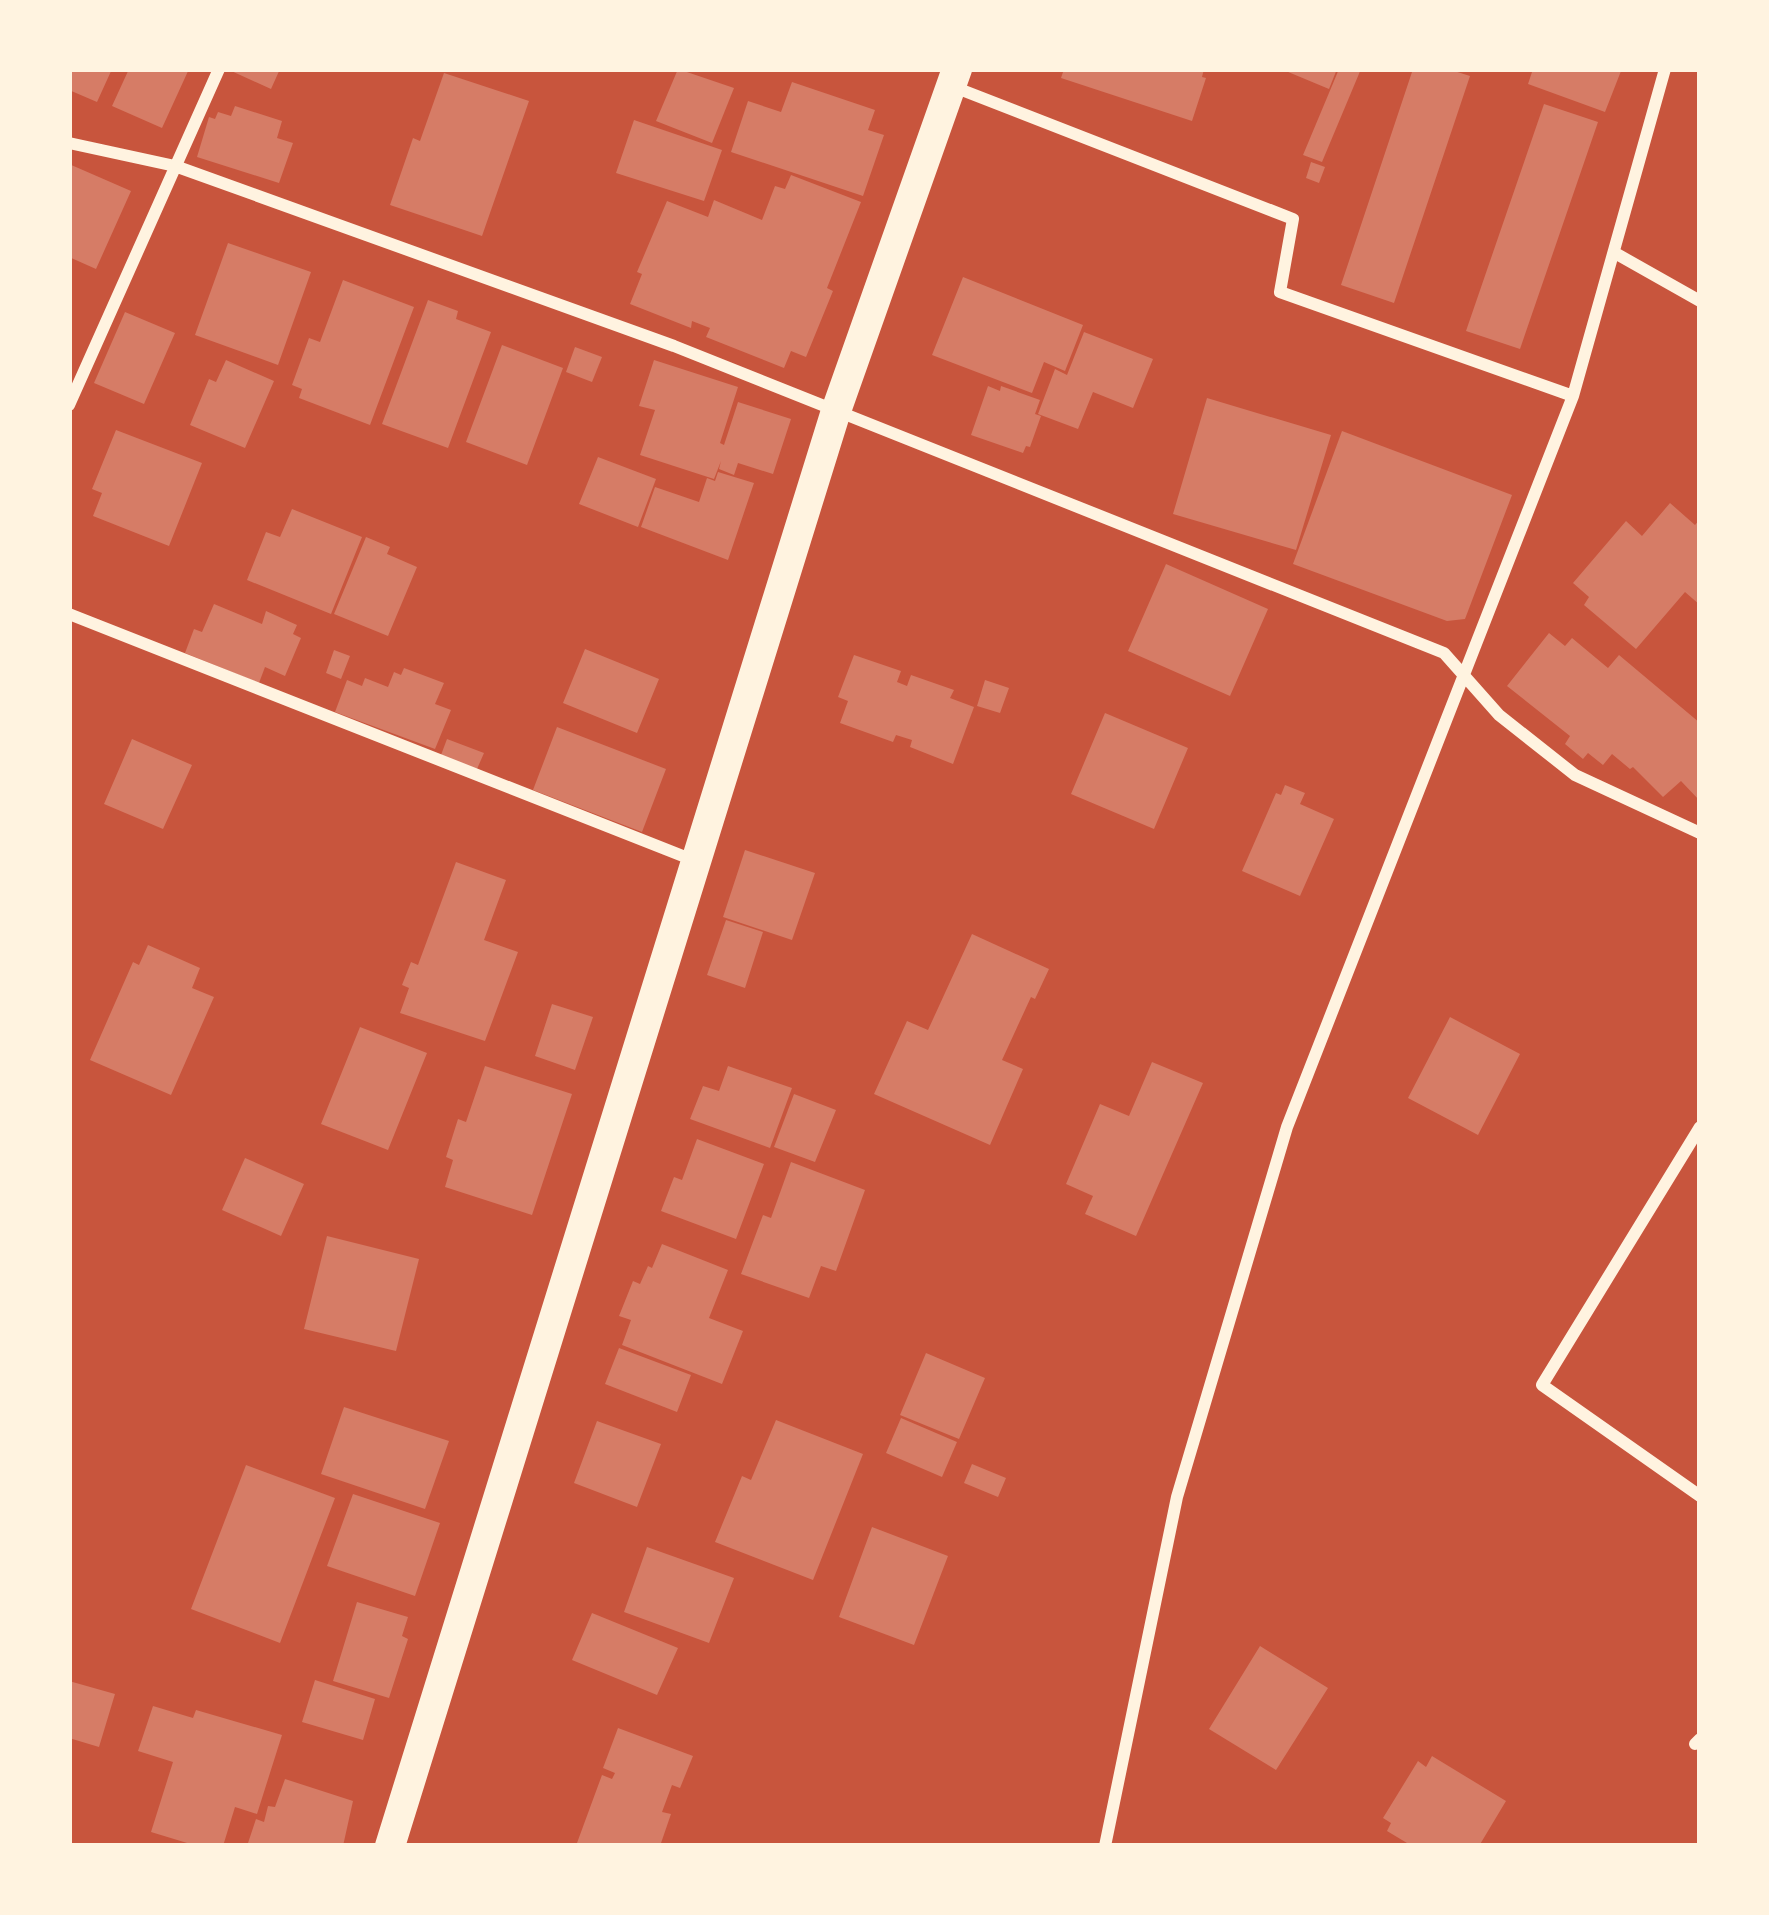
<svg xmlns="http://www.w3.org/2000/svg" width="1769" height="1915" viewBox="0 0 1769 1915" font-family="Poppins,sans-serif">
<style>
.building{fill:#d67c66}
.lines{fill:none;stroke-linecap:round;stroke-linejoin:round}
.minor{stroke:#fff3e0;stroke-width:12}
.primary{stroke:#fff3e0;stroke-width:30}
</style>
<rect width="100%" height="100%" fill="#c8553d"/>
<path class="building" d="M69,69H112L97,102L69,90Z
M129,69H189L162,128L112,106Z
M227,69H280L271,89Z
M678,69L734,88L712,143L656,121Z
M1064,69H1204L1202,77L1206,78L1192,121L1061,78Z
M1281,69H1337L1329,89Z
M1339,69H1361L1322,162L1303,155Z
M1413,69H1448L1470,76L1394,303L1341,285Z
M1533,69H1617L1621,71L1605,112L1528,84Z
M444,73L529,101L482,236L390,205L413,138L420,141Z
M792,82L875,110L868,130L884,135L863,196L731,152L748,101L781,112Z
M1544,104L1598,122L1520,349L1466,331Z
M235,106L282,121L277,138L293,143L279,183L197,157L209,117L215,119L218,112L231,116Z
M634,120L722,150L704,201L616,173Z
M1311,162L1325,167L1319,183L1306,178Z
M69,164L131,191L96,269L69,257Z
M791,175L861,202L827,288L833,291L806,357L791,351L784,368L706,337L710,328L692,321L691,328L630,304L642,274L637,272L667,201L708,217L714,200L762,220L775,186L785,189Z
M228,243L311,272L278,365L195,335Z
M963,277L1083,325L1065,371L1044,362L1032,393L932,355Z
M343,280L414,307L370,425L299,398L302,389L292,385L309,338L320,342Z
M428,300L458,311L456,319L491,332L448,448L382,424Z
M125,312L175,333L144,404L94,383Z
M1084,332L1153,359L1133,408L1093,392L1078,429L1038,414L1055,369L1067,375Z
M502,345L563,368L527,465L466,442Z
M575,347L602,357L592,382L566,372Z
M226,360L274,381L245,448L190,425L209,379L216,382Z
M654,360L738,387L720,443L724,445L738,402L791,419L773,474L738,463L734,475L719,469L721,461L714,479L640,455L655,410L639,406Z
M988,386L1000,391L1001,386L1040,400L1035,414L1041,416L1030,447L1026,446L1023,453L971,435Z
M1207,398L1331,435L1296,550L1173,514Z
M116,430L202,463L169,546L93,516L102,493L92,489Z
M1342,431L1512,495L1465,619L1447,621L1293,564Z
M598,457L656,479L638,527L579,504Z
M718,472L754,483L728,560L641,527L655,487L699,502L707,478L715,481Z
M1670,503L1695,525L1700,519V605L1685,592L1636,649L1584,605L1589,597L1573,583L1626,521L1642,536Z
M292,509L362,537L331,614L247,580L266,532L280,537Z
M366,537L390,547L387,554L417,567L388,636L334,614Z
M1166,564L1268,609L1230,696L1128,651Z
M214,604L262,624L266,611L297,625L293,634L301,638L285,676L265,667L259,683L185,653L194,629L202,632Z
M1549,633L1565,646L1572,638L1608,668L1619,655L1700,723V801L1681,781L1663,797L1633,767L1630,769L1612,754L1603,765L1588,753L1583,759L1565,744L1570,736L1507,686Z
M585,649L659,679L637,733L563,703Z
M334,650L350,656L341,679L326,673Z
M854,655L901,671L897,682L907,686L911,675L954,690L950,698L974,707L953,764L910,747L912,740L896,735L893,742L840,723L848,701L838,697Z
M404,668L444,683L435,704L451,710L435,749L335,712L347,680L362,686L365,678L388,687L394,672L401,675Z
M985,680L1009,688L1000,713L977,706Z
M1105,713L1188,748L1154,829L1071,794Z
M557,727L666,769L642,832L533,790Z
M132,739L192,765L163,829L104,804Z
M447,739L484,753L477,769L441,755Z
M1285,785L1305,793L1300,804L1334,819L1300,896L1242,871L1276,793L1281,795Z
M745,850L815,873L792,940L723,917Z
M456,862L506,880L484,940L518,952L485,1041L400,1013L409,988L402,985L411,962L418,965Z
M726,920L763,932L745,988L707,975Z
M972,934L1049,969L1035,999L1031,997L1002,1060L1023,1069L990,1145L874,1094L907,1021L928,1030Z
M148,945L200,968L192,988L214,997L171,1095L90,1060L133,962L139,965Z
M552,1004L593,1017L575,1070L535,1056Z
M1450,1017L1520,1054L1478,1135L1408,1098Z
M360,1027L427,1053L388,1150L321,1124Z
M1152,1062L1203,1083L1136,1236L1085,1214L1093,1196L1066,1184L1100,1104L1129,1116Z
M485,1066L572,1094L532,1215L445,1187L453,1160L446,1157L458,1119L466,1122Z
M728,1066L792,1088L770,1148L690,1119L703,1086L719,1091Z
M794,1094L836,1110L815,1162L774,1147Z
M697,1139L764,1164L736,1239L661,1211L674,1177L682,1180Z
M245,1158L304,1184L281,1236L222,1210Z
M791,1162L865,1190L836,1271L821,1266L809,1298L741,1274L763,1215L771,1218Z
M327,1236L419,1259L396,1351L304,1329Z
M662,1244L728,1270L709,1318L743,1331L722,1384L622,1345L631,1320L619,1316L633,1281L640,1284L648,1266L652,1268Z
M619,1348L691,1375L677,1412L605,1384Z
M926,1353L985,1378L959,1439L900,1415Z
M344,1407L449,1441L425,1509L321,1474Z
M901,1418L957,1442L942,1477L886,1453Z
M776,1420L863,1454L813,1580L715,1542L742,1476L751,1480Z
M597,1421L661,1444L637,1507L574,1483Z
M972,1464L1006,1478L998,1497L964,1483Z
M246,1465L335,1498L280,1643L191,1609Z
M353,1494L440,1523L415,1596L327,1566Z
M872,1527L948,1556L914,1645L839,1617Z
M647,1547L734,1578L709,1643L624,1612Z
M357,1602L408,1617L402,1636L408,1639L389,1698L333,1681Z
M592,1613L678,1648L657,1695L572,1660Z
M1260,1646L1328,1688L1276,1770L1209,1729Z
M315,1680L375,1699L363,1740L302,1722Z
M69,1681L115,1694L99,1747L69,1738Z
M153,1706L193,1718L196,1710L282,1735L257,1814L235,1807L223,1846H197L151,1832L173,1762L138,1751Z
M618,1728L693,1756L680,1788L672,1785L662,1812L671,1814L660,1846L577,1843L602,1775L612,1779L615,1773L603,1768Z
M1432,1756L1506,1801L1479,1846H1412L1387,1831L1391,1823L1383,1818L1418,1761L1426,1767Z
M285,1779L353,1801L343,1846H247L256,1819L264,1822L268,1806L275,1807Z"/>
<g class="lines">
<path class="minor" d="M954,87L1293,219L1280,292L1573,396
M69,143L175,166L674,346L1444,653L1499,715L1575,775L1700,833
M1615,253L1700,301
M69,405L219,69
M69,614L693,860
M1700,1127L1542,1385L1700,1496
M1695,1744L1700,1739
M1105,1846L1177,1497L1287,1127L1573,396L1665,69"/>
<path class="primary" d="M390,1846L836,411L957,69"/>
</g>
<rect width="1769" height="1915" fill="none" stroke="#fff3e0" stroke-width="144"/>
</svg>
